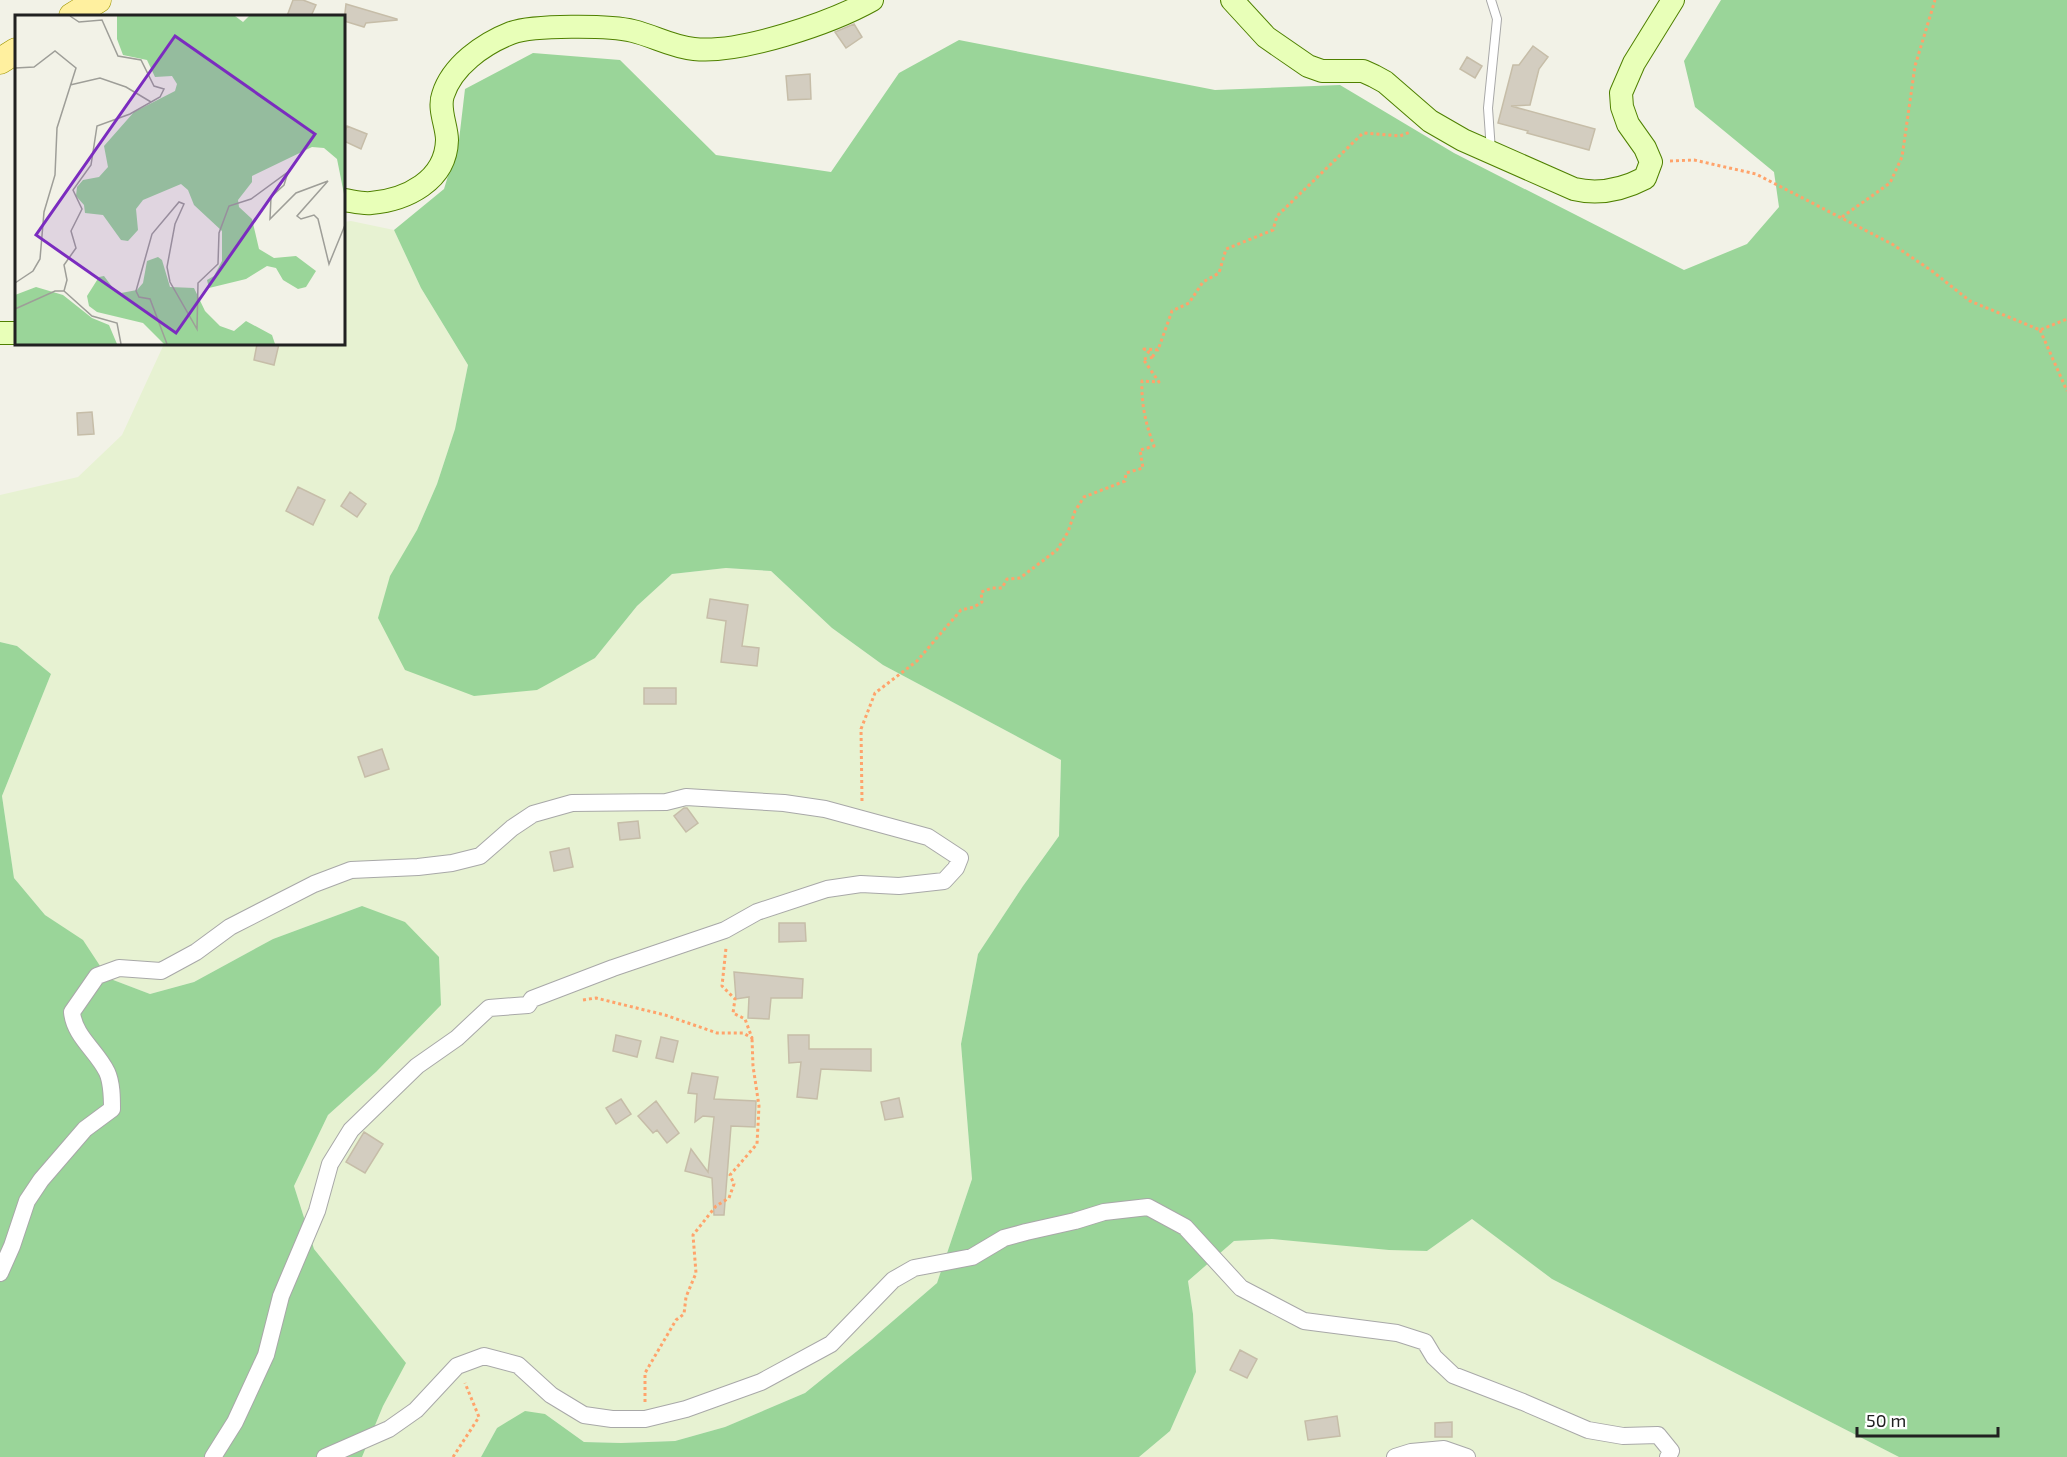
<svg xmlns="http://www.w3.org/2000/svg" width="2067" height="1457" viewBox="0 0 2067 1457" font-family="'Exo 2',sans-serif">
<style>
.farmland{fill:#e7f2d2}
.forest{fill:#9ad599}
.building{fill:#d3cdc0;stroke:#c6bda8;stroke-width:1.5}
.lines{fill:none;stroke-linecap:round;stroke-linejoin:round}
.service-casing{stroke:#a8a8a8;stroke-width:10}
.minor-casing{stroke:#a8a8a8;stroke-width:18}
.secondary-casing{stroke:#4f8000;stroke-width:24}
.primary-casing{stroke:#9e9500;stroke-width:27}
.path{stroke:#ffa36b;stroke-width:3;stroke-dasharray:3 3;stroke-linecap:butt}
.service{stroke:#fff;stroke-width:8}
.minor{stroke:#fff;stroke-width:16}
.secondary{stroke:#e8ffb8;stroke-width:22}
.primary{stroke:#fff09f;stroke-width:26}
.inset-road{fill:none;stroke:#9e9e98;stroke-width:1.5}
.view{fill:#7b2cbf;fill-opacity:0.15;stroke:#7b2cbf;stroke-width:3}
.inset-edge{fill:none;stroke:#212121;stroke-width:3}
</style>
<rect width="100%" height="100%" fill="#f2f2e7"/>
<path class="farmland" d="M351,221L394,230L421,288L468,365L455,429L437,484L417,530L595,658L637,606L672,574L726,568L771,571L832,628L883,665L1061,760L1059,836L1023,886L978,954L961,1044L972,1179L937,1283L872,1339L805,1393L725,1427L675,1441L621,1443L584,1442L545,1414L497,1428L481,1457H362L383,1406L405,1363L314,1249L294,1186L328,1115L376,1072L362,906L273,939L194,982L150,994L108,978L83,941L45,915L14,878L2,796L51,674L17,646L0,642V495L78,477L122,435L164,344H344V222Z
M1472,1219L1552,1279L1899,1457H1139L1170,1431L1196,1372L1193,1314L1188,1281L1234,1241L1272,1239L1427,1251Z"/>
<path class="forest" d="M1721,0H2067V1457H1899L1552,1279L1472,1219L1427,1251L1389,1250L1272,1239L1234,1241L1188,1281L1193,1314L1196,1372L1170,1431L1139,1457H481L497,1428L525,1411L545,1414L584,1442L621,1443L675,1441L725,1427L805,1393L872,1339L937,1283L972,1179L961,1044L978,954L1023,886L1059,836L1061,760L883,665L832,628L771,571L726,568L672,574L637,606L595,658L537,690L474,696L405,670L378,618L390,576L417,530L437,484L455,429L468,365L421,288L394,230L444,189L459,140L465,89L533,53L620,60L716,155L831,172L899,73L959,40L1215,90L1340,85L1454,153L1684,270L1747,244L1779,207L1774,172L1695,107L1684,61Z
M0,642L17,646L51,674L2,796L14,878L45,915L83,940L108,978L150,994L194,982L273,939L362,906L405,922L439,957L441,1005L376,1072L328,1115L294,1186L314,1249L406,1363L383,1406L362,1457H0Z"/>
<path class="building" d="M293,0H303L316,5L311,16H287Z
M346,4L397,19V20L366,23L364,27L344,21Z
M854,24L862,37L846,48L835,32Z
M1533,46L1548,57L1539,69L1530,105L1511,106L1595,129L1589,150L1527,133L1528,131L1498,123L1513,65H1519Z
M1467,57L1482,66L1475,78L1460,69Z
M810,74L811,99L788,100L786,76Z
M347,126L367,134L361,149L344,141V134Z
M257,344H279L274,365L254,360Z
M92,412L94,434L78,435L77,413Z
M298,487L325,500L313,525L286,511Z
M350,492L366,504L357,517L341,506Z
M710,599L748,605L742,646L759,648L757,666L721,662L726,621L707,618Z
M644,688H676V704H644Z
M382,749L389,769L365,777L358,757Z
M684,808H687L698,823L686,832L674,816Z
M638,821L640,838L620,840L618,823Z
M569,848L573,867L554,871L550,852Z
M779,923H805L806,941L779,942Z
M734,972L803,979L802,998H771L769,1019L748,1018L749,997L736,999Z
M616,1035L641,1041L637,1057L613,1051Z
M788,1035H809V1049H871V1071L821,1069L817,1099L797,1097L801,1062L789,1063Z
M661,1037L678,1041L673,1062L656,1058Z
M692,1073L718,1077L714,1099L756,1101L755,1127L731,1126L724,1215H714L712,1178L685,1171L691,1149L708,1172L714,1117L703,1116L695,1122L697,1094L688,1093Z
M899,1098L903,1117L885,1120L881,1102Z
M621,1099L631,1114L616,1124L606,1108Z
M656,1101L679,1133L667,1143L657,1130L653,1133L638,1116Z
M364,1132L383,1144L365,1173L346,1162Z
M1240,1350L1257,1359L1247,1378L1230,1370Z
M1337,1416L1340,1436L1308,1440L1305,1421Z
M1452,1422V1437H1435V1423Z"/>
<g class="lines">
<defs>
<path id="service" d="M1491,0L1497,19L1488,108L1491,151"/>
<path id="minor" d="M0,1273L12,1246L27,1201L41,1180L85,1129L112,1109C112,1098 112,1083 107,1072C97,1051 74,1036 72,1012L97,976L119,968L161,971L196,952L230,927L314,884L351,870L418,867L452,863L480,856L512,828L533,814L572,803L666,802L686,797L784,803L825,809L928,837L960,858L956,868L944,881L899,886L861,884L827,889L757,912L725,930L613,968L532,999L528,1005L489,1008L457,1038L417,1066L351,1130L330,1164L317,1211L281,1296L266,1355L235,1422L213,1457
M325,1457L389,1429L416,1410L457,1366L484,1356L518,1365L551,1395L584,1415L612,1419H645L686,1409L761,1382L831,1344L893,1280L914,1268L972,1257L1004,1238L1026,1232L1075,1221L1104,1212L1148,1207L1185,1227L1241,1288L1304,1321L1397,1333L1425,1342L1434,1357L1453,1375L1523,1402L1588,1430L1623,1436L1658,1435L1671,1451L1668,1457
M1395,1457L1411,1452L1444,1449L1467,1457"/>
<path id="secondary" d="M1232,0L1266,37L1308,66L1322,71H1363L1374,76L1385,82L1430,121L1463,140L1574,189C1599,195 1622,190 1645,178L1651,162L1645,148L1628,124L1622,107L1621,93L1634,63L1673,0
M344,200C352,201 362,204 371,203C406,200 446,181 447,140C447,126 438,109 443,95C452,66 483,44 511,33C532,25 610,25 633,31C654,36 672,47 694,49C740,54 831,23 872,0
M0,333H16"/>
<path id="primary" d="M72,16L98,0
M0,61L16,51"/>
</defs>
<use href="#service" class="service-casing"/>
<use href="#minor" class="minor-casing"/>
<use href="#secondary" class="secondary-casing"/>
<use href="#primary" class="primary-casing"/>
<path class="path" d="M1670,161L1694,160L1756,174L1892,244L1932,271L1970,301L2040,330L2067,319
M1842,217L1890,183L1902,157L1915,66L1935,0
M2040,330L2067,391
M862,801L861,729L875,693L917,661L961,610L974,607L982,602L981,592L992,588H1002L1007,579L1020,578L1057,550L1068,532L1075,511L1084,497L1125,481L1126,473L1143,468L1140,450L1154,446C1146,425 1141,404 1142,381L1159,382L1143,359L1155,357L1144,349L1158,350L1172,311L1189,303L1203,282L1219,273L1226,249L1273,230L1277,216L1363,133L1400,136L1410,132
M583,1000L596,998L665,1015L717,1033H743L752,1038L745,1019L733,1013L735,999L722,986L726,948
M645,1402V1373L676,1320L684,1314L686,1297L696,1273L693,1235L716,1206L729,1198L734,1184L730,1175L757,1144L759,1106L753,1066L752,1038
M453,1457L479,1417L465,1383"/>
<use href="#service" class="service"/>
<use href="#minor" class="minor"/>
<use href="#secondary" class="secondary"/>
<use href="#primary" class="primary"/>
</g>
<g transform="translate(15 15)">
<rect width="330" height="330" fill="#f2f2e7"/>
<path d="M102,1H220L228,7L234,1H330V184L322,144L309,133L297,132L237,161V167L223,185L224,192L237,204L244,234L259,243L281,241L301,256L291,272L283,274L268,265L261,253L252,251L231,264L194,273L192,265L199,261L207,246V216L179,190L173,175L166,169L128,185L121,194L123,215L113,226L106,225L88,200L70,198L69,190L61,181L62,172L68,165L84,162L93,152L89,131L119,97L160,76L162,69L157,61L140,62L132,45L108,40L102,24ZM143,242L147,245L155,272L179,273L190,296L205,311L219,316L231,306L257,320L260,329H149L128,308L82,297L74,291L72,281L84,262L89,261L98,273L106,278L122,275L128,268L132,246ZM21,272L48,280L77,303L94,310L102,329H0V280Z" fill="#9ad599"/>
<path class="inset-road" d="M0,53L19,52L40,36L61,53L42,113L40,160L29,197L25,244L18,256L0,268M55,70L85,63L111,72L136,87M49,276L52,265L49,250L61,233L56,216L67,194L58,175L76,150L82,111L115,99L145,82L149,74L139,71L126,45L103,41L87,5L64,7L55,1M0,294L40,276H49L77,301L102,308L106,329M152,329L135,284L124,282L121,276L137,219L164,187L169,189L160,209L152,252L155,267L182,314L183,268L203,249L204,218L214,191L236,184L273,157L269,170L256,182L255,204L281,178L313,166L282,201L286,204L299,200L303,204L314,249L330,210"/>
<path class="view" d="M160,21L300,119L161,318L21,220Z"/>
<rect width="330" height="330" class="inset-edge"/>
</g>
<path d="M1857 1427v9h141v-9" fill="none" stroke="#212121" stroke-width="3"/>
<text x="1866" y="1427" font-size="18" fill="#212121" stroke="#ffffff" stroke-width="4.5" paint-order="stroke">50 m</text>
</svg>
